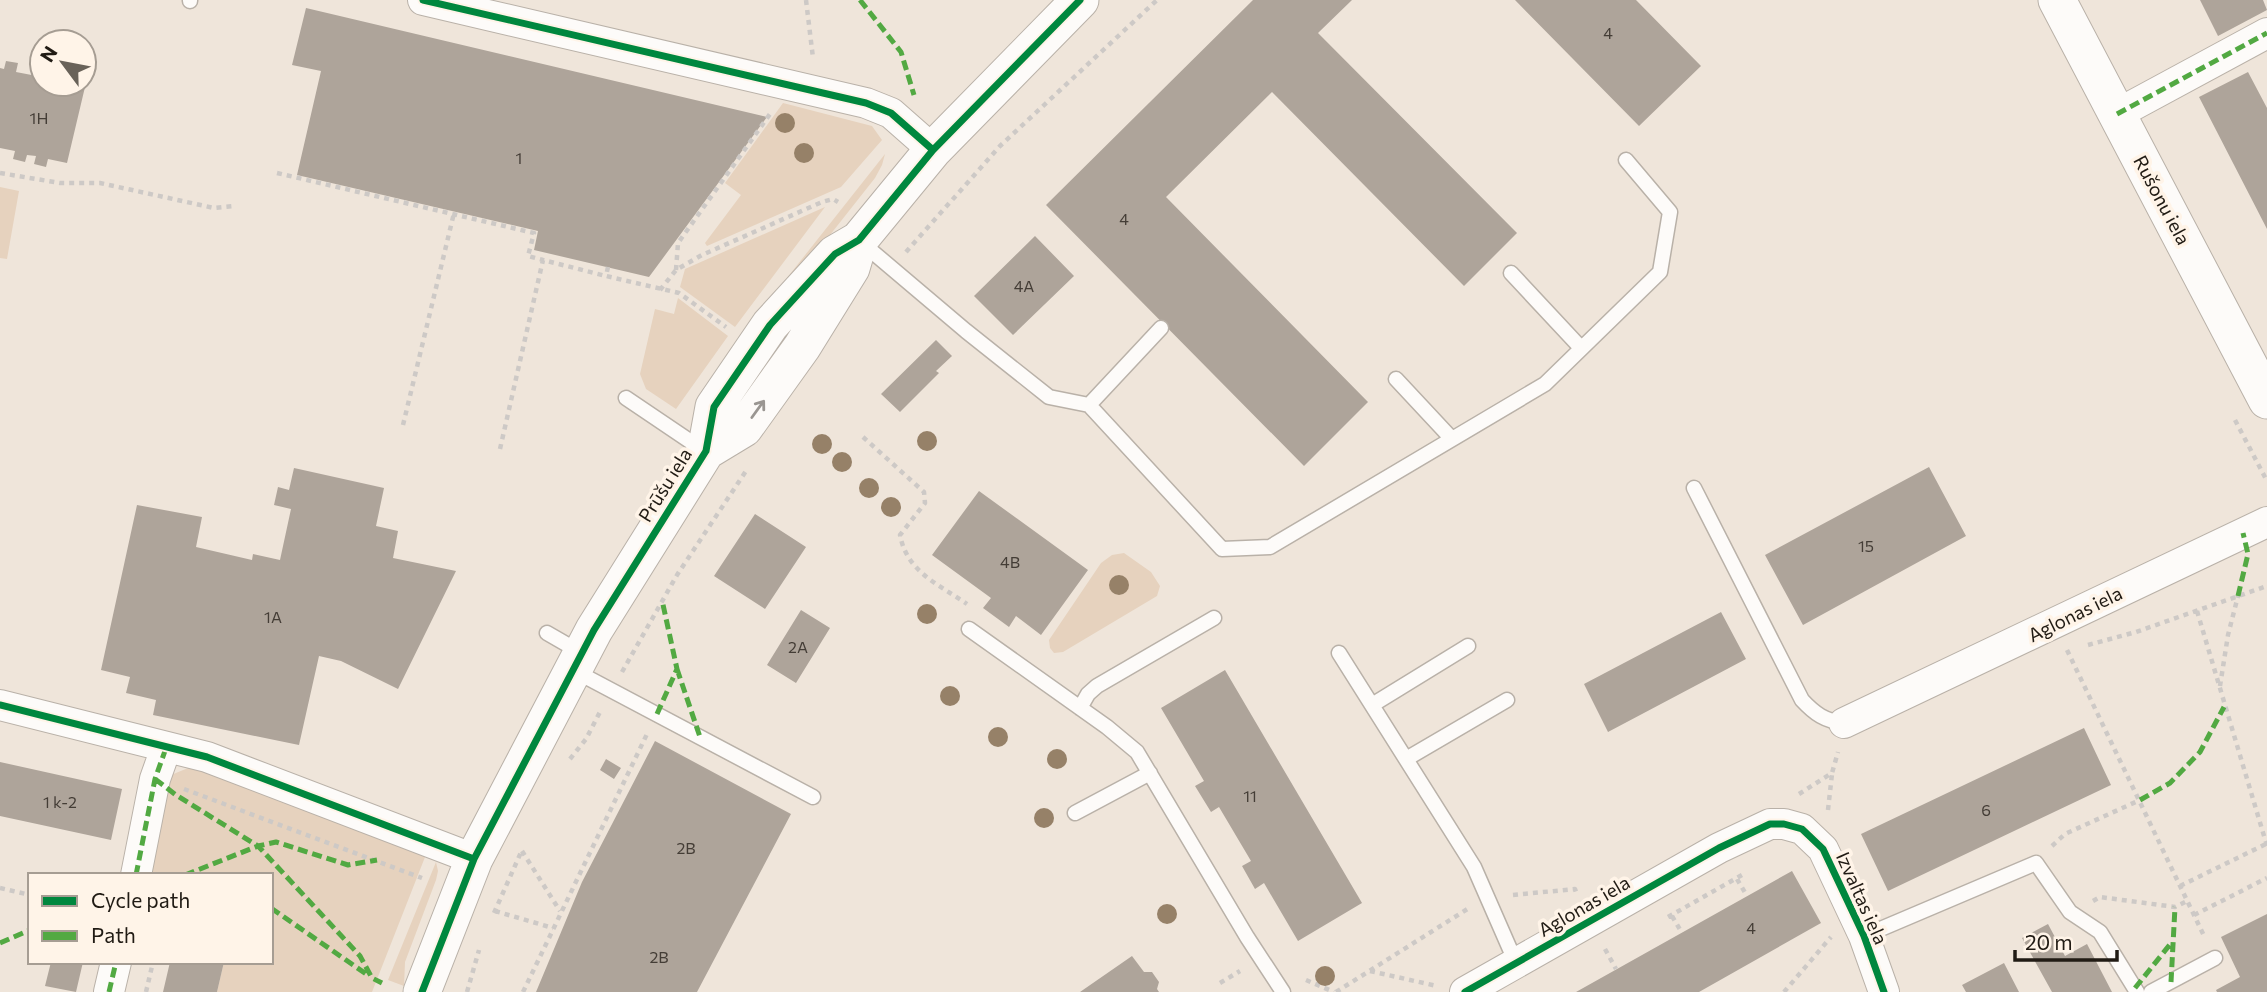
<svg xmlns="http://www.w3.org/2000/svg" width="2267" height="992" viewBox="0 0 2267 992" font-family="Commissioner,sans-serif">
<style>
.green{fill:#e6d2be}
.building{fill:#aea49a}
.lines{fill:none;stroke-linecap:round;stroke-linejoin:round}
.service-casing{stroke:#b9b1a8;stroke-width:17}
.minor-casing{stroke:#b9b1a8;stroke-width:32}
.tertiary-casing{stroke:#b9b1a8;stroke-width:39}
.path{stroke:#cdc9c6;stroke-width:4.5;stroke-dasharray:5 5;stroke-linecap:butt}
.service{stroke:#fdfbf9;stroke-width:14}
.minor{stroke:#fdfbf9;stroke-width:30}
.tertiary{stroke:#fdfbf9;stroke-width:37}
.quiet{stroke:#52a942;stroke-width:5;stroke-dasharray:10 5;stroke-linecap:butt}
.cycleway-casing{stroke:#fff4e8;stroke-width:11}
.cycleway{stroke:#00873e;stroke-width:7}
.tree{fill:#968168}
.oneway{stroke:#9a9692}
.labels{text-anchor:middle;stroke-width:7;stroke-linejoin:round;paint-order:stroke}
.number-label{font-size:16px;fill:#443d36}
.street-label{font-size:19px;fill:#211b14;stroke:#fff4e8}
</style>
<rect width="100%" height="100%" fill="#efe5da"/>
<path class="green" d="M783,103L872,126L882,140L841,187L707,246L705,243L741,195L725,183Z
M885,154L882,165L875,178L751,335L749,326Z
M0,187L19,191L7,259L0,258Z
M825,207L735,327L680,287L685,269Z
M678,298L728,336L676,409L646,389L640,374L655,309L674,314Z
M1124,553L1151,572L1160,586L1157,596L1063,652L1054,653L1050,648L1049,640L1101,563L1112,555Z
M193,766L427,852L372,992H217L224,962H271V875H148L171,775Z
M436,862L438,871L436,880L405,962L404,986L388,980Z"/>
<path class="building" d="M1253,0H1352L1318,33L1517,233L1464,286L1272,92L1166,197L1368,402L1304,466L1046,205Z
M1515,0H1636L1701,66L1639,126Z
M2200,0H2263L2267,10L2218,36Z
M306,8L767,117L649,277L534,250L538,231L297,175L321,71L292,65Z
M6,61L18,63L16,72L42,77V84H71L85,87L67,163L48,159L46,167L34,164L36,156L27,155L25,162L13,159L15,151L0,148V68L4,69Z
M2248,72L2267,108V229L2199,97Z
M1035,236L1074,276L1013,335L974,296Z
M936,340L952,356L936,371L939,373L900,412L881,394Z
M1929,467L1966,536L1803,625L1765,555Z
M294,468L384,488L376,526L398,531L393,558L456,571L398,689L341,661L319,656L299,745L153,715L156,700L126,693L130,677L101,670L137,505L202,517L196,547L252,560L253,554L280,560L291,509L274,505L278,487L289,490Z
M979,491L1088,570L1041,635L1016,616L1009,627L983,608L991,598L932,555Z
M755,514L806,547L765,609L714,576Z
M801,610L830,628L796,683L767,665Z
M1721,612L1746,659L1608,732L1584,684Z
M1225,670L1362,903L1298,941L1264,883L1255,889L1242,866L1251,861L1219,807L1211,812L1195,786L1204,781L1161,708Z
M2084,728L2111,785L1888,891L1861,834Z
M655,741L791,814L697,992H536L582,882Z
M606,759L621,768L614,779L600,770Z
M0,762L122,789L111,840L0,816Z
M1792,871L1821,923L1699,992H1576Z
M2267,914V992H2217L2216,990L2240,977L2221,937Z
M2048,924L2065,956L2087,944L2112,992H2052L2022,938Z
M1132,956L1144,972H1152L1159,982L1157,989L1159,992H1080Z
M51,962H83L76,992L45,986Z
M170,962H224L217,992H163Z
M2004,963L2019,992H1966L1962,985Z"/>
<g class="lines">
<defs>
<path id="service" d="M190,1V0
M862,243L966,331L1049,397L1089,405L1222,549L1270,547L1545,384L1660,272L1670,212L1626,160
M1511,273L1581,348
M1396,379L1452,439
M626,398L703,450
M1089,405L1161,328
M1694,488L1802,700C1815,714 1825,721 1844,723
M969,629L1107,727L1137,752L1247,937L1283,992
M547,633L580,652
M1339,653L1474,867L1516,963
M573,670L813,797
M1372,705L1468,646
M1080,708L1088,694L1097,686L1214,618
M1406,759L1507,700
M1075,813L1150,773
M1864,936L2036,863L2070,912L2100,932L2137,992
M2151,992L2215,958"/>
<path id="minor" d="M423,0L866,103L891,113L933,150
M2117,114L2267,33
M0,705L207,757L474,859
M1844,723L2267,522
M136,875L155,779L166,748
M109,992L116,962
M1465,992L1719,848L1770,824H1784L1802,829L1823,849L1864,936L1884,992"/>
<path id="tertiary" d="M2057,0L2267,400
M706,451L744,428L802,347L851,268L859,241
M422,992L474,859L594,630L706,451L714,407L770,325L835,254L859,240L933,150L1080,0"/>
</defs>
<use href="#service" class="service-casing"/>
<use href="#minor" class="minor-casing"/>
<use href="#tertiary" class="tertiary-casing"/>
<path class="path" d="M806,0L813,58
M0,173L60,183H100L214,208L234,206
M277,173L534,233L528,256L543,260
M906,252L1000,146L1157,0
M608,267L606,276L679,293L726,327
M676,270L678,243L770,114
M660,290L676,270L702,255L822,202L833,199L838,202
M2235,420L2267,481
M403,425L454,213
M863,437L924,492L925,503L900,535C907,572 938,584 967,604
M500,449L543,260L606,276
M2197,611L2267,846
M2088,645L2136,632L2267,586
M2067,650L2205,938
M622,672L677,575L748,468
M2220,686L2228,635L2238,596
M570,759L586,739L601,710
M184,789L422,878
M1799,794L1832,773L1838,752
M1828,810L1832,774
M2052,846L2065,834L2140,800
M522,851L560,911
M1737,879L1747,896
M2180,886L2266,844
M0,888L30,895
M1513,895L1575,889L1577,895
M2093,901L2100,897L2175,907L2187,901
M495,911L553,928
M494,913L522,850
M2194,915L2267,878
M1672,916L1682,933
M1668,917L1742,875
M1605,949L1616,969
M1370,971L1437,986
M1306,980L1334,992
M1220,983L1240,971
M146,992L153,962
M467,992L479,950
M523,992L647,734
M1336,992L1469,908
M1784,992L1831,937"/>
<use href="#service" class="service"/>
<use href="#minor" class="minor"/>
<use href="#tertiary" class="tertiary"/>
<path class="quiet" d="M860,0L901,52L914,95
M2117,114L2267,33
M2238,596L2248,554L2243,533
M677,669L700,737
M657,714L677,669L662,600
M155,779L176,795L258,846L360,956L372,978L382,983
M2140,800L2170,783L2200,752L2224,707
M136,875L155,779L166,748
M185,875L258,846L276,842L348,865L377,860
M271,908L369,976
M0,943L30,930
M2171,982L2175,907
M2135,988L2172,942
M109,992L116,962"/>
<defs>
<path id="cycleway" d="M423,0L866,103L891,113L933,150
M0,705L207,757L474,859
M422,992L474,859L594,630L706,451L714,407L770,325L835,254L859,240L933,150L1080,0
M1465,992L1719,848L1770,824H1784L1802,829L1823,849L1864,936L1884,992"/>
</defs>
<use href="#cycleway" class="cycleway-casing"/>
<use href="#cycleway" class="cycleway"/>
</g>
<g class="tree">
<circle cx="785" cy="123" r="10"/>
<circle cx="804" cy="153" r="10"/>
<circle cx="927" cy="441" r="10"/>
<circle cx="822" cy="444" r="10"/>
<circle cx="842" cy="462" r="10"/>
<circle cx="869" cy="488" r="10"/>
<circle cx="891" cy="507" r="10"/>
<circle cx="1119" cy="585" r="10"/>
<circle cx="927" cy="614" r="10"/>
<circle cx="950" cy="696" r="10"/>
<circle cx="998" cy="737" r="10"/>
<circle cx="1057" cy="759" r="10"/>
<circle cx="1044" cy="818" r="10"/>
<circle cx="1167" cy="914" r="10"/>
<circle cx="1325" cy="976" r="10"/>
</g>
<defs><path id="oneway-shaft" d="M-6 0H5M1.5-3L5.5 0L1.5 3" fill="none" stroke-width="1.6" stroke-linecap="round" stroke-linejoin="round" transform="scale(1.75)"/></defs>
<use class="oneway" href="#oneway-shaft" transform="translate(758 409) rotate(-54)"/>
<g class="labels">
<g class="number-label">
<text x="1608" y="39">4</text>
<text x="39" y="124">1H</text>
<text x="519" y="164">1</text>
<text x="1124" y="225">4</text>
<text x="1024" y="292">4A</text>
<text x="1866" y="552">15</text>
<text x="1010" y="568">4B</text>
<text x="273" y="623">1A</text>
<text x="798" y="653">2A</text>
<text x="1250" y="802">11</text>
<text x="60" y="808">1 k-2</text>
<text x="1986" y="816">6</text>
<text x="686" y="854">2B</text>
<text x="1751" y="934">4</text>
<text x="659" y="963">2B</text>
</g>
<g class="street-label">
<text transform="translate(2162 200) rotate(62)" y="7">Rušonu iela</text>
<text transform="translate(665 485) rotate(-58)" y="7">Prūšu iela</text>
<text transform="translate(2075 614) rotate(-26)" y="7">Aglonas iela</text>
<text transform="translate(1862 898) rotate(66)" y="7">Izvaltas iela</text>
<text transform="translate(1584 906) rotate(-30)" y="7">Aglonas iela</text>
</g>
</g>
<rect x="28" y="873" width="245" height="91" fill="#fff4e8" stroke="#a69d93" stroke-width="2"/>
<rect x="42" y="896" width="35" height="10" fill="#00873e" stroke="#a69d93" stroke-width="2"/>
<text x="91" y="908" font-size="21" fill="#211b14">Cycle path</text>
<rect x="42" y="931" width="35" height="10" fill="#52a942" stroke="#a69d93" stroke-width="2"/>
<text x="91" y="943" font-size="21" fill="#211b14">Path</text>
<g transform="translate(63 63) rotate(302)"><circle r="33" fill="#fff4e8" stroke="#a69d93" stroke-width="2"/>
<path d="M0-5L12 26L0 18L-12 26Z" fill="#696259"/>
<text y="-10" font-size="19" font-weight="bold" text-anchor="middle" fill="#211b14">N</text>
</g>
<path d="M2015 950v10h102v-10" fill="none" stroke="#211b14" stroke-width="3.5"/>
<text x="2025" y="950" font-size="21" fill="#211b14" stroke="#fff4e8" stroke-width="5" paint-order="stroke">20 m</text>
</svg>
